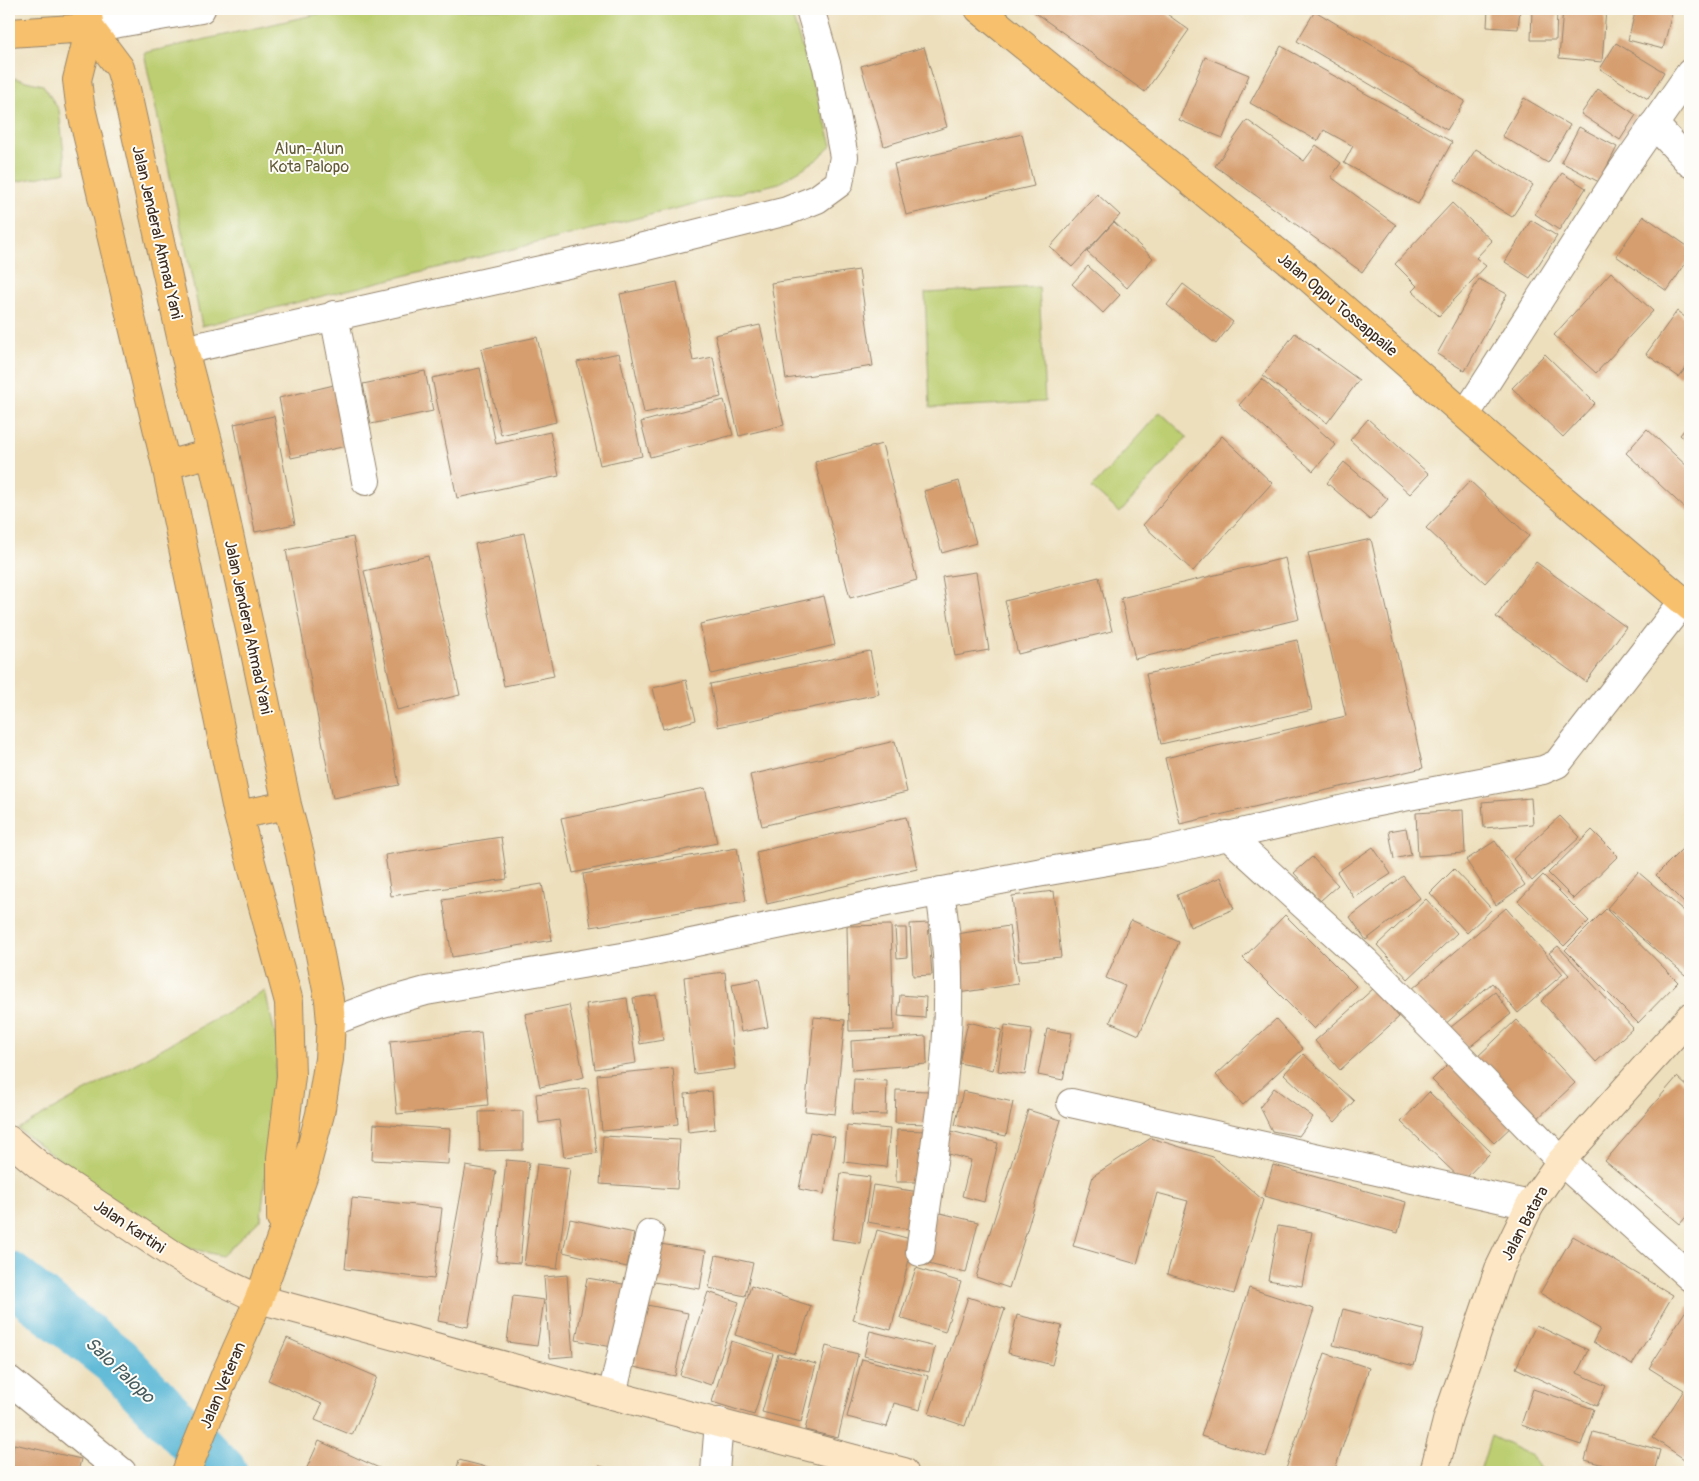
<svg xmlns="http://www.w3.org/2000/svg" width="1699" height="1481" viewBox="0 0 1699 1481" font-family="Pangolin,sans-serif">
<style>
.green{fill:#bcce71;stroke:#7c7c48}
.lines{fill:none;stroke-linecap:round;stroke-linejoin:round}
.river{stroke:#57b6d5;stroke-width:51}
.building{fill:#d69e6e}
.street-casing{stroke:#94846d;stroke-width:30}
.secondary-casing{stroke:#94846d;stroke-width:30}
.primary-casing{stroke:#94846d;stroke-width:30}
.highway-casing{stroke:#94846d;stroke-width:30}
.street{stroke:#fff;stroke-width:28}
.secondary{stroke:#fce6c4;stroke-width:28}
.primary{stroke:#f7c06c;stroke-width:28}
.highway{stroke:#f7c06c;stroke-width:28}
.labels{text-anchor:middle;stroke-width:4;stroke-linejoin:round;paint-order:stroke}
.park-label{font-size:16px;fill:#625b37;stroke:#fdfcf7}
.street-label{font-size:16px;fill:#3b2a1e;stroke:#fdfcf7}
.water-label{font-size:18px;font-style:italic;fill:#455b5e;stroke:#fdfcf7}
</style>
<rect width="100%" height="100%" fill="#fdfcf7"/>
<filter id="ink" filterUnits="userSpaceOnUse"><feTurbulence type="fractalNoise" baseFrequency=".02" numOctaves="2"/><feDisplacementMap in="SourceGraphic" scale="10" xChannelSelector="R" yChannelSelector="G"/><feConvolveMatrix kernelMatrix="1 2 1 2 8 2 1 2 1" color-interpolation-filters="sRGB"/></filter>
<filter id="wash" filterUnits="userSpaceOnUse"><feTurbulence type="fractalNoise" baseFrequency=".0096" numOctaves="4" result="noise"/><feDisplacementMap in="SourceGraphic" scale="20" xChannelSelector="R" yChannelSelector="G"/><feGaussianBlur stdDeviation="1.12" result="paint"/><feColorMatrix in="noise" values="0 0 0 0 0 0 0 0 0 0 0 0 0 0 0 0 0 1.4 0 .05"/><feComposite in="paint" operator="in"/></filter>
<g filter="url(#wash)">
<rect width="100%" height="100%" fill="#eddfbc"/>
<path class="green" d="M340,9H790L832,145L818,159L779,183L202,326L144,53Z
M9,77L43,85L59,110L66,172L9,183Z
M1039,287L1045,402L930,408L925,293Z
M1160,412L1187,437L1120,513L1092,488Z
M265,991L278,1047L261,1219L222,1256L176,1245L18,1129Z
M1491,1436L1532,1456L1543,1472H1480Z"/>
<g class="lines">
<path class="river" d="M9,1277L116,1361L222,1472"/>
</g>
<g id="blocks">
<path class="building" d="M1030,9H1160L1189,30L1145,92Z
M1488,9H1520L1518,29L1487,27Z
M1532,9H1557L1556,40H1531Z
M1563,9H1606L1602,62L1559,58Z
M1636,9H1673L1663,49L1628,40Z
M1315,11L1465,101L1447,130L1297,41Z
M1616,43L1664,72L1648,99L1600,69Z
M1281,46L1452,142L1418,204L1344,163L1353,146L1324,130L1318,141L1250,103Z
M924,47L947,127L884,146L861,66Z
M1205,57L1249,75L1223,138L1179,120Z
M1598,89L1636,115L1620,140L1581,114Z
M1524,98L1570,125L1548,163L1502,136Z
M1247,120L1304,161L1316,145L1341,163L1331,177L1396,225L1362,272L1215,166Z
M1579,127L1617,147L1599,182L1561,162Z
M1022,134L1034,186L906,215L894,164Z
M1476,149L1533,185L1512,217L1455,181Z
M1562,173L1586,188L1559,230L1535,214Z
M1097,194L1120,215L1072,267L1050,247Z
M1452,203L1492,241L1476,258L1486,266L1439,316L1412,291L1417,286L1395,264Z
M1644,216L1690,248V257L1667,291L1616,256Z
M1531,220L1557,236L1530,278L1505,262Z
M1114,222L1153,258L1127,288L1087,252Z
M1088,266L1120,295L1103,313L1072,284Z
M859,270L873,366L786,379L771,283Z
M1611,272L1653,311L1596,373L1554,335Z
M1479,279L1507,294L1465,371L1437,354Z
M677,282L693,361L713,357L721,397L644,413L620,294Z
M1183,284L1233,322L1216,344L1167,305Z
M1677,311L1690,321V362L1679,377L1646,354Z
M760,325L784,425L739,436L715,335Z
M1295,333L1359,380L1327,423L1263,376Z
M537,337L556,422L501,435L481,349Z
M619,353L642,456L600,465L577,362Z
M1545,354L1595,403L1563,437L1512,388Z
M480,368L496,444L550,432L559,476L457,498L432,378Z
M425,371L433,411L371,424L363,384Z
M1262,379L1336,445L1313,471L1239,405Z
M334,385L347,446L291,458L279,398Z
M724,400L733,435L650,457L641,422Z
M274,416L295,524L255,532L234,424Z
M1368,419L1429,474L1410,494L1350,440Z
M1690,423V444L1680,435Z
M1647,429L1690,469V513L1626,453Z
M1222,436L1272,483L1193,571L1143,525Z
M882,444L917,580L850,598L815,462Z
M1344,462L1388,499L1370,520L1327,483Z
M959,481L976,543L942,553L924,491Z
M1470,481L1529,536L1485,583L1426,528Z
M524,533L554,676L504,686L475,544Z
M353,537L399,785L333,798L286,550Z
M1371,539L1423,768L1180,824L1165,758L1346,716L1308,553Z
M428,556L460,695L397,710L364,571Z
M1285,558L1299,619L1135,659L1121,598Z
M1536,562L1626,627L1586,682L1496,617Z
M976,572L989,650L955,656L942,577Z
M1099,577L1112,631L1018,654L1005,601Z
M824,596L835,645L711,674L700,624Z
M1297,640L1312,710L1161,744L1146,674Z
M870,651L879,694L718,727L710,684Z
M686,680L696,720L663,729L653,688Z
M895,741L907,792L762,826L750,775Z
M705,788L717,843L573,873L561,818Z
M1531,798L1533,824L1484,828L1482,802Z
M1463,810L1465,853L1418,856L1416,813Z
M1560,816L1580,837L1532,881L1513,859Z
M906,817L917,869L767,904L756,852Z
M1406,828L1411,855L1394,859L1389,831Z
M1592,830L1618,856L1574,899L1548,873Z
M501,837L507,879L391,896L385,855Z
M1495,841L1525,885L1496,905L1466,860Z
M1373,847L1391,874L1354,898L1337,872Z
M737,848L746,901L591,927L583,874Z
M1683,848L1690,855V909L1656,875Z
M1312,857L1338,885L1320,901L1294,873Z
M1454,869L1492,909L1467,933L1430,893Z
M1638,872L1690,916V970L1685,975L1607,908Z
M1543,875L1589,921L1564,946L1518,901Z
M1403,876L1420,898L1366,940L1350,917Z
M1221,877L1234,909L1190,927L1177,895Z
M542,884L552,940L452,957L443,900Z
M1054,891L1061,957L1019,961L1012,896Z
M1426,899L1457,933L1408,979L1377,945Z
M1506,908L1563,974L1518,1013L1492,983L1443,1026L1412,989Z
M1606,909L1678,982L1638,1023L1565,950Z
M1285,915L1356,986L1314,1029L1243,958Z
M1131,920L1179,942L1139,1035L1110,1022L1125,986L1106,978Z
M928,923L932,975L913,976L910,924Z
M891,925L894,1030L849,1031L847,926Z
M1009,926L1018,984L958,993L950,935Z
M895,928H906L907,957L897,958Z
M1558,946L1633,1028L1596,1062L1541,1001L1569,975L1549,953Z
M725,972L735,1069L694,1074L684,977Z
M759,979L768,1027L741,1032L732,984Z
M1374,988L1399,1017L1340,1070L1315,1041Z
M1495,992L1511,1014L1468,1048L1451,1027Z
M656,995L663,1040L640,1044L633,998Z
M900,995L926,997L925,1018L898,1016Z
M627,998L636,1063L595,1069L586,1004Z
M569,1005L584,1077L540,1087L525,1014Z
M814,1017L845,1020L835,1114L805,1111Z
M1276,1019L1303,1049L1243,1105L1216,1075Z
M1516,1020L1575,1083L1534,1122L1475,1059Z
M968,1022L1002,1030L993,1070L959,1063Z
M1005,1025L1032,1029L1025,1075L998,1071Z
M1047,1029L1072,1033L1063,1080L1038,1075Z
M481,1032L488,1105L397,1114L390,1041Z
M926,1036L927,1064L852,1070L851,1041Z
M1303,1054L1354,1101L1335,1122L1284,1074Z
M1452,1060L1514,1124L1494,1143L1432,1080Z
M673,1068L678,1124L602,1131L597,1075Z
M1677,1077L1690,1089V1212L1680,1224L1605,1161Z
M854,1079L887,1081L886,1115L852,1114Z
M588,1088L597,1153L564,1157L559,1120L539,1123L536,1094Z
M1274,1088L1313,1117L1299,1136L1272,1131L1260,1107Z
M896,1090L930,1091L929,1124L895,1123Z
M712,1091L715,1129L688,1132L685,1094Z
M963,1091L1013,1102L1006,1136L955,1125Z
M1429,1092L1491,1152L1463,1181L1401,1122Z
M1028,1110L1061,1120L1009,1288L976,1277Z
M523,1111V1150L480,1151L479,1112Z
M374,1124L450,1129L448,1164L372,1160Z
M847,1125L890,1129L886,1167L844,1162Z
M897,1130L927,1131L926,1182H896Z
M947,1130L998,1143L984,1202L962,1196L971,1160L941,1152Z
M810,1132L835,1137L824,1194L799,1189Z
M603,1136L680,1140L677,1189L600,1184Z
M1151,1138L1213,1157L1263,1200L1234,1294L1167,1274L1188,1201L1157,1193L1137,1264L1073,1246L1093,1176Z
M506,1160L529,1162L520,1263L496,1261Z
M537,1164L570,1168L557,1269L524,1265Z
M1273,1165L1406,1202L1398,1233L1264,1196Z
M466,1166L496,1171L468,1327L438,1321Z
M841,1173L870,1177L860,1243L832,1239Z
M873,1185L926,1193L920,1231L867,1222Z
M352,1198L442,1208L434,1279L345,1269Z
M936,1212L978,1222L966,1273L924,1263Z
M570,1219L634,1233L627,1267L563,1252Z
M1278,1226L1312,1232L1302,1286L1268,1280Z
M877,1230L914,1240L891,1330L853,1320Z
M1573,1236L1673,1295L1632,1365L1593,1342L1600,1329L1540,1293Z
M653,1243L706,1251L700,1289L647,1281Z
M716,1255L753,1263L745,1296L709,1288Z
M916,1268L961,1282L945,1332L900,1318Z
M567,1275L573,1356L550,1358L544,1277Z
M587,1278L629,1285L617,1348L576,1340Z
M751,1286L811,1306L795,1354L735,1335Z
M1249,1288L1314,1309L1266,1457L1201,1436Z
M708,1292L739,1302L711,1385L680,1375Z
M513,1296L544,1300L537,1346L507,1342Z
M968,1297L1005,1309L965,1426L929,1414Z
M1690,1304V1463L1653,1438L1684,1390L1649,1368Z
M647,1305L688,1313L675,1376L634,1367Z
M1343,1309L1424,1330L1414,1366L1333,1345Z
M1017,1315L1062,1326L1052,1365L1008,1353Z
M1536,1325L1588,1350L1577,1373L1606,1386L1597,1406L1516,1368Z
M870,1331L935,1347L929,1372L864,1356Z
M287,1338L377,1377L352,1435L315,1420L322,1404L268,1380Z
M731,1341L773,1354L754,1415L712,1402Z
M826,1346L858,1354L838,1438L805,1430Z
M1325,1353L1369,1368L1334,1472H1285Z
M778,1354L816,1364L801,1422L762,1412Z
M862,1359L928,1376L920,1410L894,1403L887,1427L847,1417Z
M1533,1389L1594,1409L1581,1445L1521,1425Z
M1593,1432L1660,1450L1654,1472H1629L1585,1460Z
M319,1441L388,1472H305Z
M14,1444L81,1459L78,1472L9,1471Z
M459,1460L490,1468L489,1472H456Z
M599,1466L619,1471L618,1472H598Z"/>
</g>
</g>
<g filter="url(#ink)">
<use href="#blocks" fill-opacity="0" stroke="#94846d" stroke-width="1"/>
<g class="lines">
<defs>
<path id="street" d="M90,28L201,9
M1654,124L1690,163
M334,315L366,481
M184,350L639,248L787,211L817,199L839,183L844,157L827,67L810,9
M1466,414L1619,175L1690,73
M1227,835L1365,961L1435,1031L1561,1161L1690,1277
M331,1022L379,1004L426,991L634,955L896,900L1037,873L1154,853L1362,805L1543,770L1557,764L1683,602
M1071,1103L1530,1205
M920,1252C932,1161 950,1070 948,979C948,949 944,920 940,891
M9,1380L122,1472
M612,1395L650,1234
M715,1472L719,1422"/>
<path id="secondary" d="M9,1140L40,1166L169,1252L202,1272L259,1299L612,1395L904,1472
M1434,1472L1448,1417L1499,1269L1530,1205L1561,1161L1690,1017"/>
<path id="primary" d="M979,9L1309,278L1511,455L1690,607"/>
<path id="highway" d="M87,9L90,28L77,80L80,104L166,465L238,815L289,1002L291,1076L281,1157V1218
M90,28L120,68L126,89L184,350L211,453L253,643L287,805L300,854L329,1000L331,1022L329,1059L320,1114L305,1171L259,1299L226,1373L186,1472
M9,33L90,28
M166,465L211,453
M238,815L287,805"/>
</defs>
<use href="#street" class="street-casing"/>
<use href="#secondary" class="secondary-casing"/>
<use href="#primary" class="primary-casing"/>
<use href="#highway" class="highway-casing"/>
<use href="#street" class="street"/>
<use href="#secondary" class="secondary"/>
<use href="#primary" class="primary"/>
<use href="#highway" class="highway"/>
</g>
</g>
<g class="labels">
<g class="park-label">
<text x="309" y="154">Alun-Alun<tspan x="309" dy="18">Kota Palopo</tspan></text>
</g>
<g class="street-label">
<text transform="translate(158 232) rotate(77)" y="6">Jalan Jenderal Ahmad Yani</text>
<text transform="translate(1338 304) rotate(40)" y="6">Jalan Oppu Tossappaile</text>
<text transform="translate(249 627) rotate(78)" y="6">Jalan Jenderal Ahmad Yani</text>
<text transform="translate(1524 1223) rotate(-62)" y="6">Jalan Batara</text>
<text transform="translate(130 1226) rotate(34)" y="6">Jalan Kartini</text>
<text transform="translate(222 1385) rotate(-67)" y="6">Jalan Veteran</text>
</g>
<g class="water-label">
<text transform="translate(120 1370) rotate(43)" y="6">Salo Palopo</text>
</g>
</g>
<rect width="1699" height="1481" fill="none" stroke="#fdfcf7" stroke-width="30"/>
</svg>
